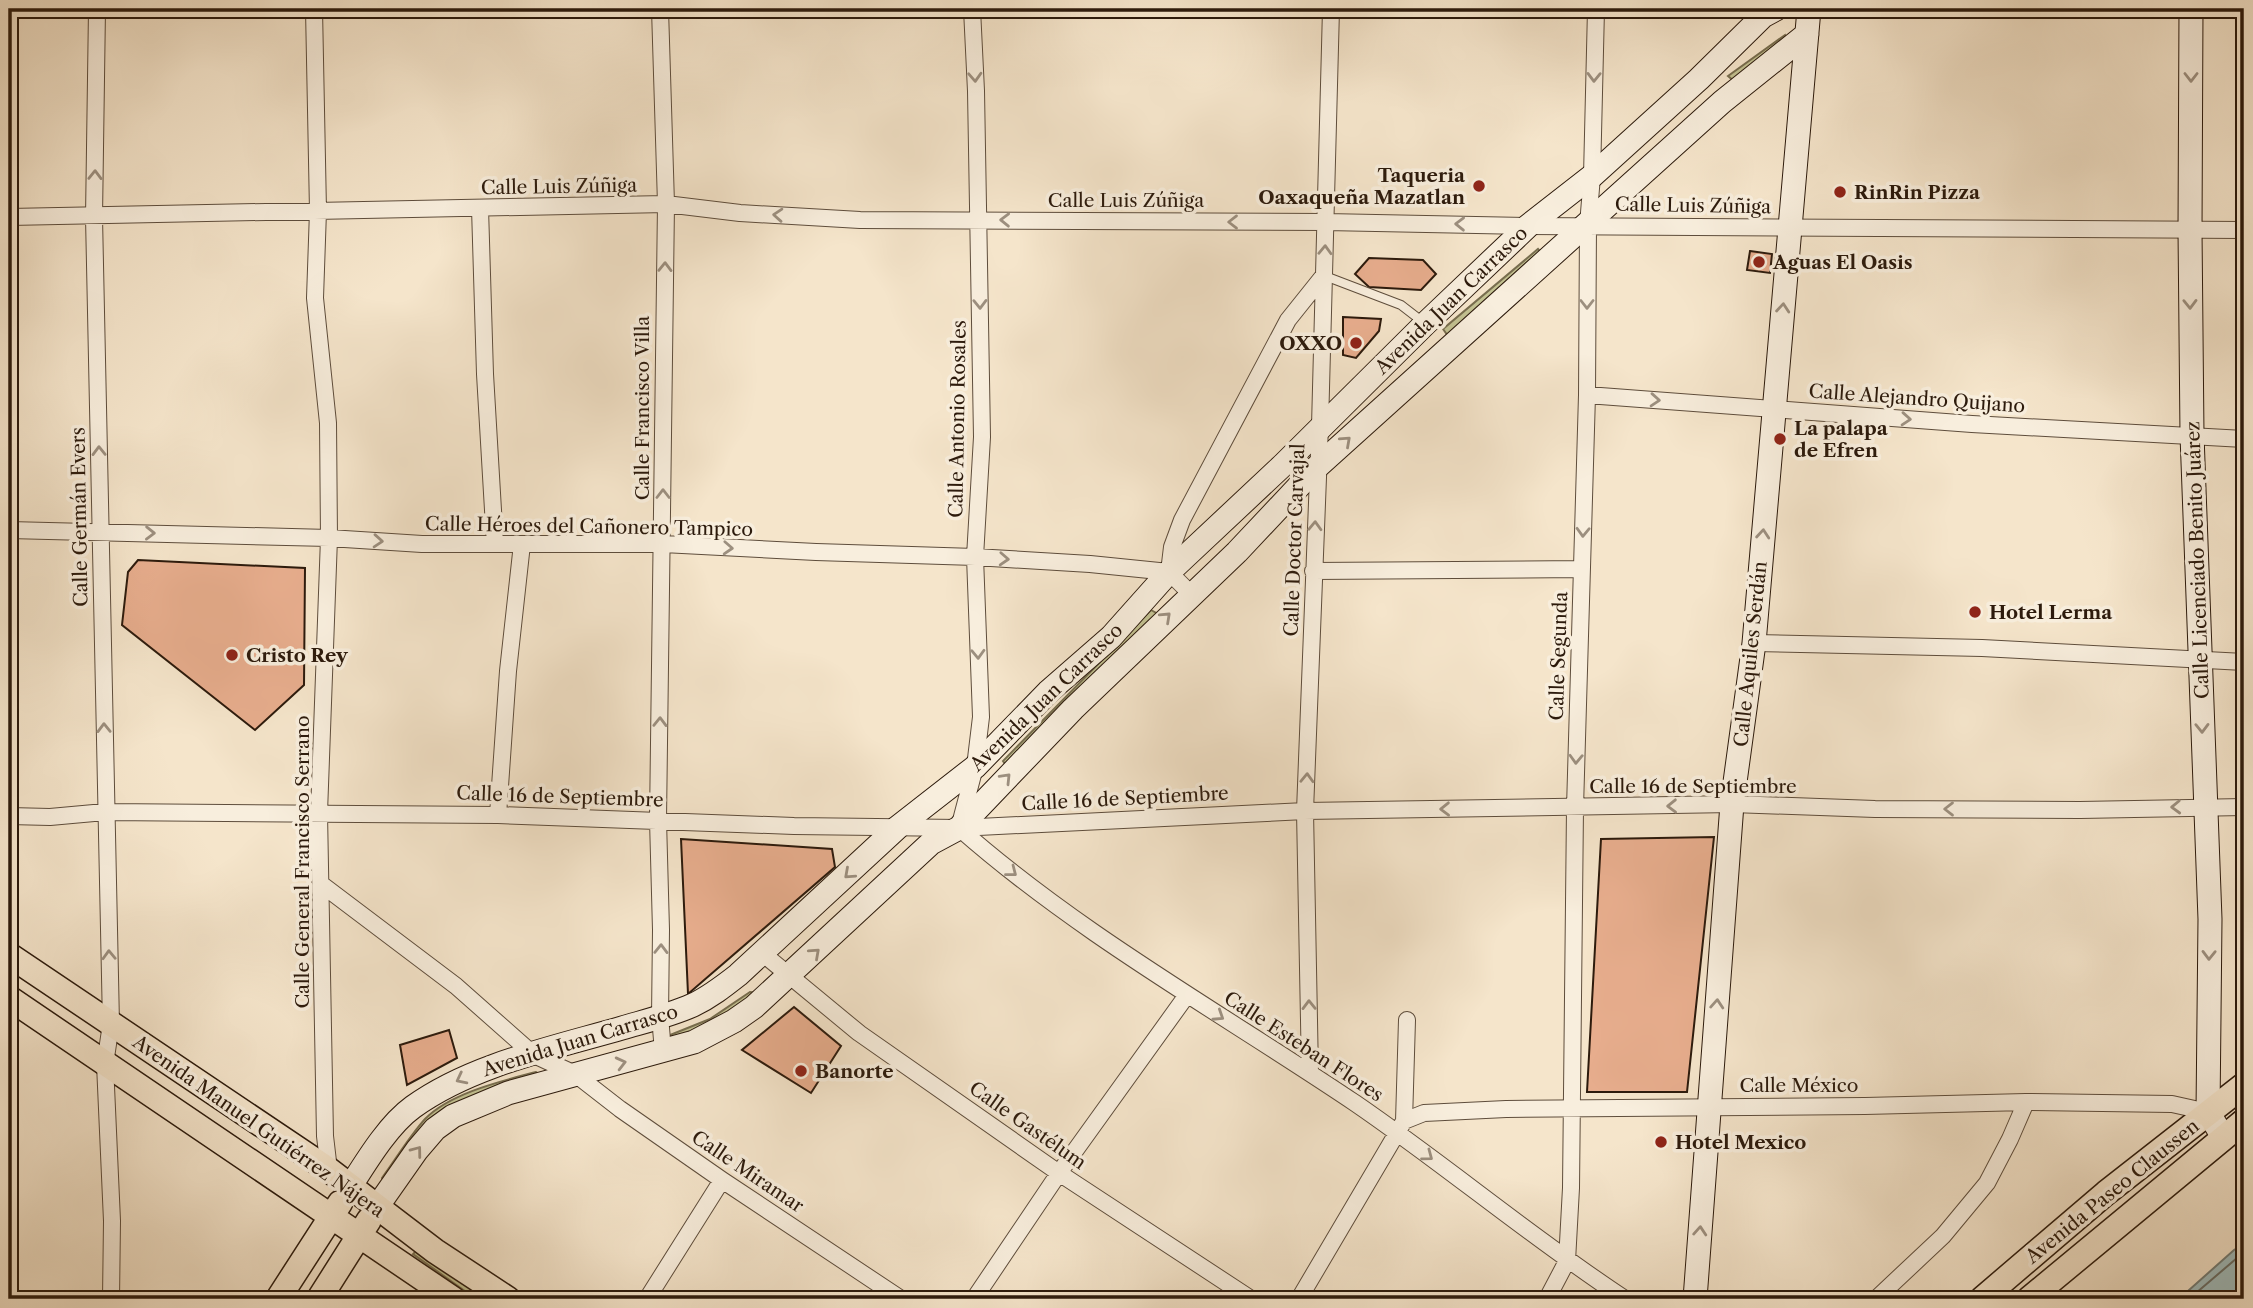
<svg xmlns="http://www.w3.org/2000/svg" width="2253" height="1308" viewBox="0 0 2253 1308" font-family="'Libre Caslon Text',serif">
<style>
.green{fill:#c3c292;stroke:#786e4f;stroke-width:2}
.water{fill:#9fbdbf;stroke:#717c77;stroke-width:2}
.lines{fill:none;stroke-linecap:round;stroke-linejoin:round}
.shore{stroke:#666c66;stroke-width:2}
.building{fill:#e7ad8d;stroke:#2c1a0c;stroke-width:2}
.lane-casing{stroke:#5e4d3c;stroke-width:10}
.street-casing{stroke:#5e4d3c;stroke-width:18}
.secondary-casing{stroke:#2c1a0c;stroke-width:25}
.primary-casing{stroke:#2c1a0c;stroke-width:27}
.lane{stroke:#f8eedd;stroke-width:8}
.street{stroke:#f8eedd;stroke-width:16}
.secondary{stroke:#f8eedd;stroke-width:23}
.primary{stroke:#f5e5cb;stroke-width:24}
.oneway{stroke:#9c8f7f}
.poi-dot{fill:#8f2418;stroke:#f8eedd;stroke-width:2.5}
.labels{text-anchor:middle;stroke-width:7;stroke-linejoin:round;paint-order:stroke}
.poi-label{font-size:19px;font-weight:bold;fill:#2c1a0c;stroke:#f8eedd;text-anchor:start}
.street-label{font-size:19px;fill:#2c1a0c;stroke:#f8eedd}
</style>
<rect width="100%" height="100%" fill="#f5e5cb"/>
<filter id="stains"><feTurbulence type="fractalNoise" baseFrequency=".00286" numOctaves="4"/><feColorMatrix values="0 0 0 0 .2 0 0 0 0 .09 0 0 0 0 .02 0 0 0 .5 -.17"/></filter>
<radialGradient id="worn" r=".72"><stop offset=".6" stop-color="#630" stop-opacity="0"/><stop offset="1" stop-color="#630" stop-opacity=".3"/></radialGradient>
<path class="green" d="M1785,35L1787,41L1735,82L1728,76Z
M1538,249L1544,256L1448,336L1443,329Z
M1151,610L1158,614L1007,767L1003,761Z
M750,992L758,993V998L674,1042L670,1035L710,1019Z
M536,1072L541,1076L487,1095L384,1183L382,1178C396,1159 409,1137 425,1119C450,1093 502,1081 536,1072Z
M417,1250L488,1299H476L413,1254Z"/>
<path class="water" d="M2244,1244V1299H2179L2234,1250Z"/>
<g class="lines">
<path class="shore" d="M2189,1299L2244,1252"/>
</g>
<path class="building" d="M1750,251L1772,254L1770,273L1747,270Z
M1369,258L1423,260L1436,274L1421,290L1369,287L1355,274Z
M1343,317L1381,319L1379,331L1356,358L1343,355Z
M138,560L305,568L304,685L255,730L122,625L128,572Z
M1714,837L1687,1092H1587L1601,839Z
M681,839L832,849L835,867L688,994Z
M794,1007L841,1046L811,1093L742,1050Z
M449,1030L457,1058L407,1085L400,1045Z"/>
<g class="lines">
<defs>
<path id="lane" d="M1325,276L1401,305L1423,322"/>
<path id="street" d="M97,9L94,217L111,1024L105,1064L112,1221L111,1299
M314,9L318,211L315,298L328,423L329,538L319,813L325,1136L329,1170
M660,9L666,204L658,820L661,930L660,1017L663,1051
M972,9L976,91L982,437L975,557L981,717L975,767L959,828C1079,934 1223,1014 1355,1103C1447,1166 1532,1238 1625,1299
M480,208L485,374L495,544
M9,217L666,204L740,213L860,220L1326,222L1528,226L2244,230
M1587,395L1972,424L2244,439
M9,530L329,538L422,544H663L816,552L975,557L1090,564L1169,572
M1313,571L1582,569
M1169,572L1172,547L1182,520L1288,320L1324,275
M1169,572L1191,594
M1754,643L1982,648L2244,662
M498,815L508,671L522,544
M9,816L50,817L105,812L498,815L794,826L959,828L1305,811L1732,804L1875,809L2080,810L2244,807
M321,884L456,986L534,1055L575,1074L620,1109L722,1180L901,1299
M762,953L859,1033L1059,1173L1251,1299
M1310,1073L1305,811L1320,426L1331,9
M1404,1121L1407,1020
M647,1299L722,1180
M974,1299L1059,1173L1187,995
M1299,1299L1404,1121L1424,1113L1506,1109L1865,1106L2026,1102L2172,1104L2208,1112
M1547,1299L1567,1261L1571,1188L1575,808L1587,395L1588,225L1592,176L1596,9
M1876,1299L1943,1236L1987,1183L2010,1139L2026,1102"/>
<path id="secondary" d="M2191,9L2190,230L2192,435L2210,919L2208,1112L2223,1137
M350,1187C366,1162 388,1125 413,1107C471,1065 553,1048 622,1028C646,1021 671,1015 693,1005C710,997 724,986 738,975L898,827L975,767L1048,692L1111,637L1169,572L1283,465L1425,324L1528,226L1592,176L1699,79L1763,16L1776,9
M377,1207L417,1150L435,1129L453,1116L508,1093L694,1042L734,1021L754,1007L931,843L959,828L1073,709L1237,552L1317,467L1722,102L1807,34
M1695,1299L1732,804L1754,643L1809,9"/>
<path id="primary" d="M9,955L329,1170L435,1251L508,1299
M9,998L453,1299
M278,1299L340,1203
M319,1299L369,1220
M1982,1299L2106,1193L2244,1085
M2029,1299L2244,1121"/>
</defs>
<use href="#lane" class="lane-casing"/>
<use href="#street" class="street-casing"/>
<use href="#secondary" class="secondary-casing"/>
<use href="#primary" class="primary-casing"/>
<use href="#lane" class="lane"/>
<use href="#street" class="street"/>
<use href="#secondary" class="secondary"/>
<use href="#primary" class="primary"/>
</g>
<defs><path id="oneway-chevron" d="M-2-3.5L2.5 0L-2 3.5" fill="none" stroke-width="1.6" stroke-linecap="round" stroke-linejoin="round" transform="scale(1.75)"/></defs>
<g class="oneway">
<use href="#oneway-chevron" transform="translate(975 77) rotate(87)"/>
<use href="#oneway-chevron" transform="translate(1594 77) rotate(91)"/>
<use href="#oneway-chevron" transform="translate(2191 77) rotate(90)"/>
<use href="#oneway-chevron" transform="translate(95 175) rotate(-89)"/>
<use href="#oneway-chevron" transform="translate(778 215) rotate(-176)"/>
<use href="#oneway-chevron" transform="translate(1005 220) rotate(-179)"/>
<use href="#oneway-chevron" transform="translate(1233 222) rotate(180)"/>
<use href="#oneway-chevron" transform="translate(1460 224) rotate(-179)"/>
<use href="#oneway-chevron" transform="translate(1325 250) rotate(-88)"/>
<use href="#oneway-chevron" transform="translate(665 267) rotate(-89)"/>
<use href="#oneway-chevron" transform="translate(980 304) rotate(89)"/>
<use href="#oneway-chevron" transform="translate(1587 304) rotate(90)"/>
<use href="#oneway-chevron" transform="translate(2190 304) rotate(89)"/>
<use href="#oneway-chevron" transform="translate(1783 308) rotate(-85)"/>
<use href="#oneway-chevron" transform="translate(1655 400) rotate(4)"/>
<use href="#oneway-chevron" transform="translate(1906 419) rotate(4)"/>
<use href="#oneway-chevron" transform="translate(1346 441) rotate(-42)"/>
<use href="#oneway-chevron" transform="translate(99 451) rotate(-91)"/>
<use href="#oneway-chevron" transform="translate(663 494) rotate(-90)"/>
<use href="#oneway-chevron" transform="translate(1315 526) rotate(-88)"/>
<use href="#oneway-chevron" transform="translate(1583 532) rotate(92)"/>
<use href="#oneway-chevron" transform="translate(150 533) rotate(1)"/>
<use href="#oneway-chevron" transform="translate(1763 534) rotate(-85)"/>
<use href="#oneway-chevron" transform="translate(378 541) rotate(4)"/>
<use href="#oneway-chevron" transform="translate(728 548) rotate(3)"/>
<use href="#oneway-chevron" transform="translate(1004 559) rotate(3)"/>
<use href="#oneway-chevron" transform="translate(1166 617) rotate(-43)"/>
<use href="#oneway-chevron" transform="translate(978 654) rotate(88)"/>
<use href="#oneway-chevron" transform="translate(660 722) rotate(-89)"/>
<use href="#oneway-chevron" transform="translate(104 728) rotate(-91)"/>
<use href="#oneway-chevron" transform="translate(2202 728) rotate(89)"/>
<use href="#oneway-chevron" transform="translate(1576 759) rotate(92)"/>
<use href="#oneway-chevron" transform="translate(1006 778) rotate(-46)"/>
<use href="#oneway-chevron" transform="translate(1307 778) rotate(-88)"/>
<use href="#oneway-chevron" transform="translate(1672 806) rotate(179)"/>
<use href="#oneway-chevron" transform="translate(2176 807) rotate(178)"/>
<use href="#oneway-chevron" transform="translate(1445 809) rotate(179)"/>
<use href="#oneway-chevron" transform="translate(1949 809) rotate(-180)"/>
<use href="#oneway-chevron" transform="translate(1012 872) rotate(38)"/>
<use href="#oneway-chevron" transform="translate(849 874) rotate(138)"/>
<use href="#oneway-chevron" transform="translate(661 949) rotate(-89)"/>
<use href="#oneway-chevron" transform="translate(815 953) rotate(-42)"/>
<use href="#oneway-chevron" transform="translate(109 955) rotate(-92)"/>
<use href="#oneway-chevron" transform="translate(2209 955) rotate(91)"/>
<use href="#oneway-chevron" transform="translate(1717 1004) rotate(-86)"/>
<use href="#oneway-chevron" transform="translate(1309 1005) rotate(-91)"/>
<use href="#oneway-chevron" transform="translate(1219 1016) rotate(33)"/>
<use href="#oneway-chevron" transform="translate(621 1063) rotate(-14)"/>
<use href="#oneway-chevron" transform="translate(461 1079) rotate(153)"/>
<use href="#oneway-chevron" transform="translate(417 1151) rotate(-53)"/>
<use href="#oneway-chevron" transform="translate(1428 1156) rotate(37)"/>
<use href="#oneway-chevron" transform="translate(1700 1231) rotate(-86)"/>
</g>
<g class="poi-dot">
<circle cx="1479" cy="186" r="7"/>
<circle cx="1840" cy="192" r="7"/>
<circle cx="1759" cy="262" r="7"/>
<circle cx="1356" cy="343" r="7"/>
<circle cx="1780" cy="439" r="7"/>
<circle cx="1975" cy="612" r="7"/>
<circle cx="232" cy="655" r="7"/>
<circle cx="801" cy="1071" r="7"/>
<circle cx="1661" cy="1142" r="7"/>
</g>
<g class="labels">
<g class="poi-label">
<text x="1465" y="182" text-anchor="end">Taqueria<tspan x="1465" dy="22">Oaxaqueña Mazatlan</tspan></text>
<text x="1854" y="199">RinRin Pizza</text>
<text x="1773" y="269">Aguas El Oasis</text>
<text x="1342" y="350" text-anchor="end">OXXO</text>
<text x="1794" y="435">La palapa<tspan x="1794" dy="22">de Efren</tspan></text>
<text x="1989" y="619">Hotel Lerma</text>
<text x="246" y="662">Cristo Rey</text>
<text x="815" y="1078">Banorte</text>
<text x="1675" y="1149">Hotel Mexico</text>
</g>
<g class="street-label">
<text transform="translate(559 186) rotate(-1)" y="7">Calle Luis Zúñiga</text>
<text x="1126" y="207">Calle Luis Zúñiga</text>
<text transform="translate(1693 205) rotate(1)" y="7">Calle Luis Zúñiga</text>
<text transform="translate(1451 300) rotate(-44)" y="7">Avenida Juan Carrasco</text>
<text transform="translate(1917 398) rotate(4)" y="7">Calle Alejandro Quijano</text>
<text transform="translate(642 408) rotate(-90)" y="7">Calle Francisco Villa</text>
<text transform="translate(957 419) rotate(-89)" y="7">Calle Antonio Rosales</text>
<text transform="translate(79 517) rotate(-91)" y="7">Calle Germán Evers</text>
<text transform="translate(589 526) rotate(1)" y="7">Calle Héroes del Cañonero Tampico</text>
<text transform="translate(1294 540) rotate(-88)" y="7">Calle Doctor Carvajal</text>
<text transform="translate(2197 560) rotate(-92)" y="7">Calle Licenciado Benito Juárez</text>
<text transform="translate(1750 654) rotate(-84)" y="7">Calle Aquiles Serdán</text>
<text transform="translate(1558 656) rotate(-88)" y="7">Calle Segunda</text>
<text transform="translate(1046 697) rotate(-44)" y="7">Avenida Juan Carrasco</text>
<text x="1693" y="793">Calle 16 de Septiembre</text>
<text transform="translate(560 796) rotate(2)" y="7">Calle 16 de Septiembre</text>
<text transform="translate(1125 798) rotate(-3)" y="7">Calle 16 de Septiembre</text>
<text transform="translate(302 862) rotate(-90)" y="7">Calle General Francisco Serrano</text>
<text transform="translate(580 1040) rotate(-17)" y="7">Avenida Juan Carrasco</text>
<text transform="translate(1304 1046) rotate(33)" y="7">Calle Esteban Flores</text>
<text x="1799" y="1092">Calle México</text>
<text transform="translate(1028 1125) rotate(35)" y="7">Calle Gastélum</text>
<text transform="translate(259 1126) rotate(35)" y="7">Avenida Manuel Gutiérrez Nájera</text>
<text transform="translate(748 1171) rotate(34)" y="7">Calle Miramar</text>
<text transform="translate(2112 1191) rotate(-39)" y="7">Avenida Paseo Claussen</text>
</g>
</g>
<rect width="2253" height="1308" fill="none" stroke="#f5e5cb" stroke-width="35"/>
<rect x="10" y="10" width="2232" height="1287" fill="none" stroke="#2c1a0c" stroke-width="3.5"/>
<rect x="18" y="18" width="2218" height="1273" fill="none" stroke="#2c1a0c" stroke-width="2"/>
<rect width="100%" height="100%" filter="url(#stains)"/>
<rect width="100%" height="100%" fill="url(#worn)"/>
</svg>
